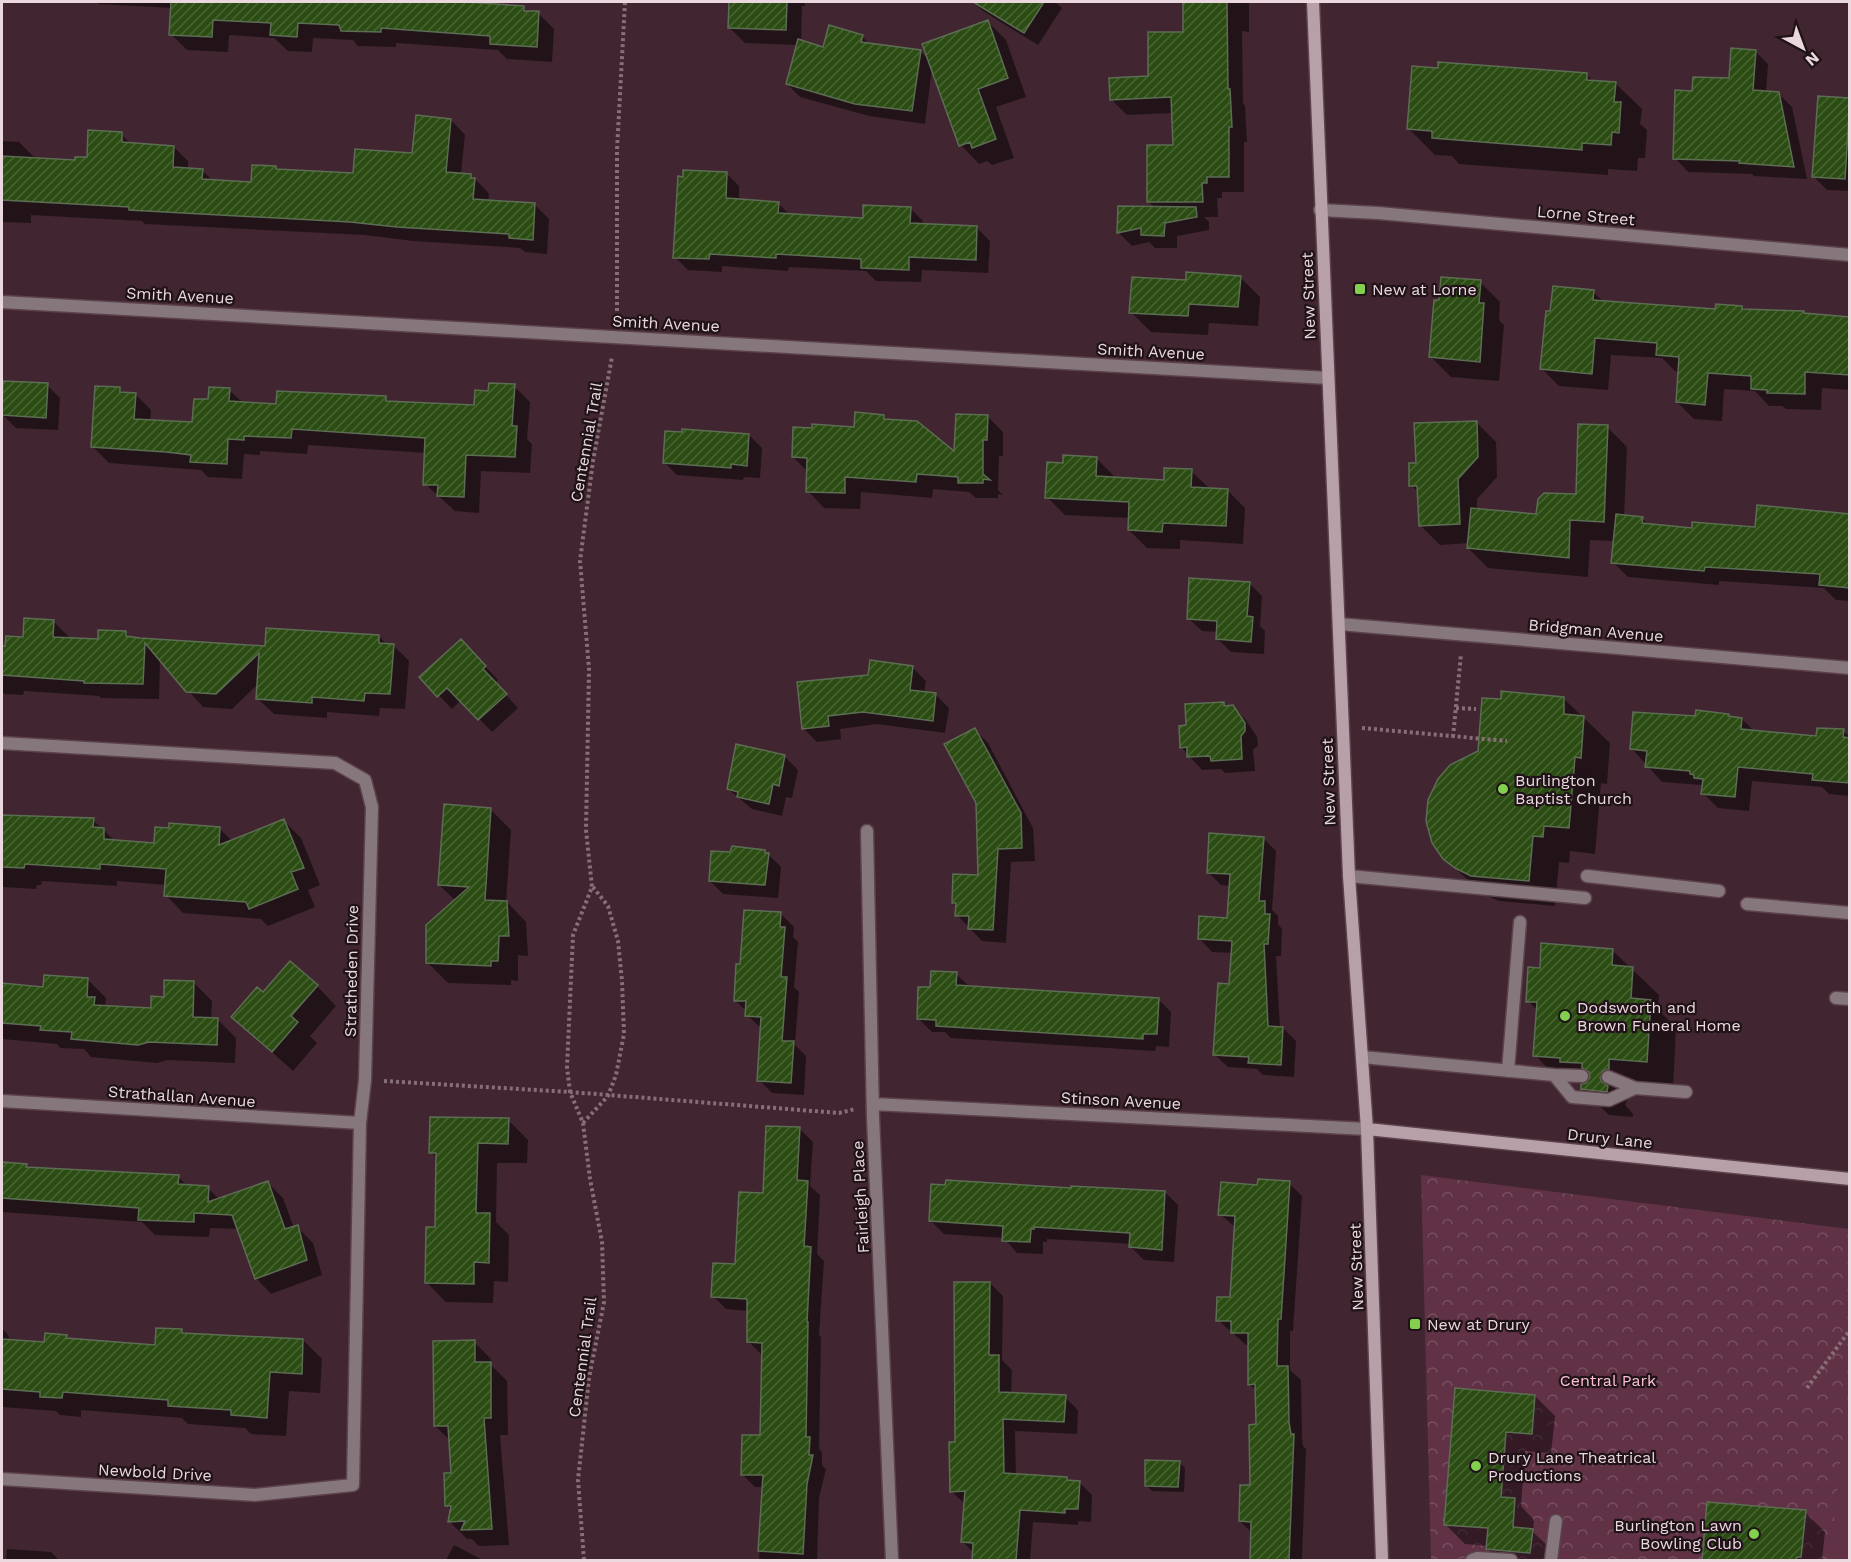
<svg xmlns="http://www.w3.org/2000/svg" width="1851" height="1562" viewBox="0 0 1851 1562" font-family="'Work Sans',sans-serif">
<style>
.forest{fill:url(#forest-crowns)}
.pitch{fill:#613246}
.shadow{fill:#0007}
.building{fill:url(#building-hatch);stroke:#5c6d53;stroke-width:1.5}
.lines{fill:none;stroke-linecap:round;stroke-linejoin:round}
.lane-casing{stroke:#5c424c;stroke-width:15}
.street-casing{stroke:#5c424c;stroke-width:15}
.secondary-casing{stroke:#5c424c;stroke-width:15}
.path{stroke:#876f78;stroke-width:4;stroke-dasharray:3 3;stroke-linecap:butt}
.lane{stroke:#86777c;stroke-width:12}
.street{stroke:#86777c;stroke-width:12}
.secondary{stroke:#b8a0a8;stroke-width:12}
.poi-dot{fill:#83d04e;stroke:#1f1318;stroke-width:2}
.labels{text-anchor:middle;stroke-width:4.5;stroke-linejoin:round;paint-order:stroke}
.street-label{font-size:16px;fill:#ebd8df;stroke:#1f1318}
.poi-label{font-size:16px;fill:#ebd8df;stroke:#1f1318;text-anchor:start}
.park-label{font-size:16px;fill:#fcc0d6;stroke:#1f1318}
</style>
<defs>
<pattern id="forest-crowns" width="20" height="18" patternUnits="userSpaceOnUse" patternTransform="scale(1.5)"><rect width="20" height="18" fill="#613246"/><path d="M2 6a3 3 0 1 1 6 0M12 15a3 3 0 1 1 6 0" fill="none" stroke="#784f60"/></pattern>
<pattern id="building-hatch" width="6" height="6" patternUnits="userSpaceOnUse" patternTransform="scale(1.5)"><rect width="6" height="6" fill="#2b4c12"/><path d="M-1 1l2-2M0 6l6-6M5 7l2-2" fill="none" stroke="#4a6534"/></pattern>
</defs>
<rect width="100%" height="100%" fill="#412530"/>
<path class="forest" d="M1421,1175L1849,1229V1560H1431Z"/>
<path class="pitch" d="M1846,1408L1850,1409L1849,1560H1830Z"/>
<path class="shadow" d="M97,2H459L524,8L528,12L538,13L554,29L552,62L507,59L498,50L396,43V47L358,46L353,40L313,38L312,52L288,51L274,38L229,35L228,52L187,50L171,34L172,8L99,4Z
M730,2H805V6H802L801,42L824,48L862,36L870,45L920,51L930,61L988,22L1006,40L1026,97L996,107L1014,158L992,165L987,161L979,164L961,145L932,68L925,124L869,116L800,97L787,84L798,45L745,43L730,28Z
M973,2H1055L1062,8L1038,45L983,11Z
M1185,2H1249V32L1242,31L1243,103L1245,106L1247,142H1244V192H1222V198H1217L1218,217H1204L1209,222V230L1177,236V248H1155L1149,242L1132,246L1119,233L1155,208L1148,201L1174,146L1173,113L1127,115L1112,100L1150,77L1185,33Z
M1755,51L1768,64L1766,93L1779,94L1792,107L1807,179L1754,176L1752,174L1688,172L1675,158L1694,92L1730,80Z
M1586,74L1593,81L1615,83L1642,109L1640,124L1647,130L1645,158H1638L1637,171L1608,169V175L1459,164L1452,156L1435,155L1409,129Z
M1850,99V191L1827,190L1814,177Z
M451,120L465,135L461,174L471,175L485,189L489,194L488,202L534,204L549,219L547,254L525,252L520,248L413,241L365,235L145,224L142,221L31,215V223L2,222V141L19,142L34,157V159L76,162L88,159L121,134L131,144L174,147L188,161V169L202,170L213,181L253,183L275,168L277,170L355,174L414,155Z
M726,173L739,186V201L778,203L790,215L864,219L910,208L923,221V225L977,228L990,241L988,273L922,270L921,282L876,281L866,271L789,267L788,271L722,266V272L688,270L675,257Z
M1240,277L1260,297L1258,326L1209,323L1208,335L1151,332L1131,312L1187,282Z
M1480,282L1500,302L1499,320L1504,325L1499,381L1451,377L1431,357L1441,302Z
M1593,292L1604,302L1717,311L1741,308L1744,311L1803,312L1806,315L1850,318V390L1822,388L1821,410L1786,409L1782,406H1769L1755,391L1724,389L1722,421L1694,419L1677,402L1680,372L1675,371L1662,358L1611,355L1608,390L1559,386L1542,369Z
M47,385L60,398L58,430L16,428L3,415Z
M514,386L530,402L527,439L532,444L530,473L481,471L479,513L455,511L425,484L426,453L308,445L307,454L260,451V455L244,454L242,479L208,477L201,470L109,463L93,447L119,389L124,394H135L151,410L150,421L194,424L209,401L229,390L243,403L277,405L385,398L390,403L475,407L490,392Z
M883,416L888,421L956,454L987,416L1003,432V456H999L998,490L1003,495L998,494V498H976L969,492L933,489L932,498L861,492L860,509L824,508L808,491V472L793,457Z
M1476,422L1496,442L1497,477L1477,499V510L1537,516L1577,496L1607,427L1627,447L1624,517L1642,518L1649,525L1693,530L1756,528L1850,515V601L1836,600L1824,588L1719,581V585L1628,577L1613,562L1615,541L1590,540L1588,577L1488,568L1468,548L1469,543L1440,545L1420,525L1419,493L1411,485L1417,465Z
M749,435L762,448L760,478L744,477L743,480L677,475L664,462Z
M1096,458L1114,476V479L1165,482L1191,471L1210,489L1227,490L1245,508L1243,544L1180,540V549L1147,548L1129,530L1130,518L1065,515L1047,497L1064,464Z
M1249,583L1262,596L1260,626L1265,631L1264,654L1231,652L1218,639V632L1202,631L1188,618Z
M53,621L69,637V639L99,640L125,632L131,638L266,647L379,636L387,645H393L409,661L405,709L380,708L379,716L327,712V718L274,714L258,699L259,683L232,709L203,707L160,659L159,699L101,698L99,696L24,691L23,695L4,694L2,691V647H7L24,639Z
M474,654L498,680L495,683L518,708L492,732L461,700L452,709L421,677Z
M913,668L926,681L924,693L935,694L949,708L945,733L877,724L840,729L841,739L817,742L804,729L869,676Z
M1563,698L1610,743L1607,784L1601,783L1595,854L1570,851L1569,863L1559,862L1555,906L1499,901L1483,894L1444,858L1479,752Z
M1223,704L1227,707H1233L1246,720L1257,737L1258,745L1253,750L1255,771L1225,773L1221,769L1202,770L1181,747L1188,727Z
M1728,715L1731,718L1742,719L1754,731L1817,737L1843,731L1850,737V796L1829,794L1822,787L1752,781L1749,811L1718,808L1703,793L1702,785L1662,782L1632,749L1697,718Z
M975,730L988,743L1033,828L1035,861L1011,862L1006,943L982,941L957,915V907L953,903L979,877Z
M784,756L798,770L792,798L786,797L782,816L752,809L728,789Z
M491,810L511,830L506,901L526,922L528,956L518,955V981L511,980V985L448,983L428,963L456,901L439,885Z
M2,817L93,820L116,842L155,844L220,829L232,841L284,821L301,838L320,885L308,890L315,907L268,926L261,919L183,913L166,895L167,885L117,881V886L42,881L41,885H37L36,889L2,887Z
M1263,838L1276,851L1272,910L1278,916V924L1282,929L1281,956H1276L1280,1028H1283L1296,1041L1294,1077L1263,1075L1257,1069L1228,1067L1214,1054L1230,986L1233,953L1212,952L1199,938L1228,919L1230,886L1221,885L1208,872Z
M765,851L781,867L778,898L723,894L710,881L731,854Z
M781,914L794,927L793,937L798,942L794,987L799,992L795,1045L806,1056L804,1095L772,1093L759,1080L762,1029L747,1015V1012L735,1000L741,966Z
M1612,950L1659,995L1658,1009L1676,1028L1673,1088L1635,1085L1634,1095L1629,1097L1625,1105L1633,1114V1117L1609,1115L1582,1089L1583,1083L1561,1082L1535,1055L1538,1011L1528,1001L1541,969Z
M956,974L970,987L1158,999L1171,1012L1169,1047L1156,1046L1155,1051L951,1038L945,1032H932L918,1018L931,989Z
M87,979L106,998L105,1007L152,1010L165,998L194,983L212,1001L211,1019H217L236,1038L235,1063L168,1060L157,1063L91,1057L84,1049L60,1048L57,1044L2,1039V982L5,985L45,988Z
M317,986L336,1006L310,1036L317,1043L293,1071L233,1017L264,994Z
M508,1120L528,1140L527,1163H497L496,1222L509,1235L508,1282L494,1281L493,1303L446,1302L426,1282L436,1228L438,1160L431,1152Z
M800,1129L813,1142L810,1186L820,1195L817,1254L824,1261L819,1335L821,1337L819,1449L822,1452V1465L826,1469L819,1498L817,1560H759L764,1487H755L742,1474L762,1437V1355L749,1342V1311L726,1309L713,1296L736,1266L764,1194Z
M2,1164L26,1166L29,1169L178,1177L188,1186L208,1188L220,1200L268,1183L283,1198L294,1228L297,1227L313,1243L322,1275L271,1294L256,1278L238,1229L210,1228L209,1237L155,1235L142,1222L2,1212Z
M1289,1183L1302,1196L1293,1331H1290V1370L1301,1380L1302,1437L1303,1446L1306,1449L1302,1560H1252V1533L1240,1521L1252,1487L1258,1425L1257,1391L1249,1384V1345H1246L1218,1320L1231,1298L1235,1227L1220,1214L1259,1187Z
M1165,1192L1178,1205L1174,1262L1144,1260L1131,1247V1244L1102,1242L1047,1239V1242H1043V1254L1017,1253L1004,1238L944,1234L931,1221Z
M990,1283L1003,1296L1002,1360L1012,1370L1011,1394L1065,1397L1078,1410L1077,1434L1015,1431L1016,1476L1067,1478L1070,1482H1079L1092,1495L1091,1522L1078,1521V1525L1033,1522L1030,1560H973L974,1553L963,1542L965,1504L951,1491L957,1444Z
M2,1328L9,1336L8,1341L45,1344L66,1336L69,1339L156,1346L181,1331L185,1335L303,1340L322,1359L320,1393L289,1391L286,1436L251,1434L245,1428L188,1424L182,1418L81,1410V1417L60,1415L56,1411L2,1407Z
M474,1342L491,1359V1365L507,1381L508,1435H500L509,1545L479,1546L472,1539H467L450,1522L452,1511L446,1505L453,1475L451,1441L435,1426Z
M1457,1389L1535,1396L1555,1416L1551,1453L1525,1451L1521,1506L1534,1520L1533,1532L1552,1550L1551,1560H1499L1487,1548L1488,1546L1465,1544L1445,1524Z
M1179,1462L1185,1468L1184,1492L1152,1491L1146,1485Z
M1709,1504L1805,1512L1825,1532L1822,1560H1704Z
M454,1545L483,1560H446Z
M7,1549L51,1552L59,1560H2H6Z"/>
<path class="building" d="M171,2H467L524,6V11H539L537,47L490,44V36L381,28V32L341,31L339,25L298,23L297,37L270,35L271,23L213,20L212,37L169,35Z
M729,2H787L786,30L728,28Z
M973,2H1044L1024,33Z
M1183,2H1227L1228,89H1230L1232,127H1229V177H1207V183H1202L1203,202H1147V145H1173L1171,97L1110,100L1109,78L1148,76V32H1183Z
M988,20L1008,78L978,89L996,139L972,148L970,142L959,146L922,44Z
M829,25L863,35L861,42L921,50L912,111L855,104L786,84L798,39L823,47Z
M1731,48L1756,50L1753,90L1779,92L1794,167L1739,163L1740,161L1673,159L1675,90L1692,91L1693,77L1729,78Z
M1438,62L1587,73V80L1616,82L1614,102H1621L1619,133L1612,132L1611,145L1582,143V150L1432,138V131L1407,129L1412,66L1438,68Z
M1818,96L1850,98L1845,179L1812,177Z
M416,115L451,119L446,172L471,174V178H475L473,199L535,203L533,240L509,238V234L397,227L350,222L129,210V207L2,200V156L75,160V157H87L88,130L122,132V142L174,146L173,167L203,169L202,179L251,182L252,165L276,166V169L353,173L355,149L412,153Z
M683,170L727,172L726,198L779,202L778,213L863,218V205L911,207L910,223L977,226L976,260L909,257V270L861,268V259L776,254V258L710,254L709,259L673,258L678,176L683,177Z
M1118,206L1196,207L1197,217L1165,223L1164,236L1141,235V228L1117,233Z
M1186,272L1241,276L1238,307L1189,304L1188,316L1129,313L1132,277L1186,280Z
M1441,277L1481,280L1479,303H1484L1480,362L1429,357L1434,300H1439Z
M1553,286L1594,290L1593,300L1715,309L1716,304L1742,306V309L1804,311V313L1850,317V375L1805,372V394L1767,393V390L1751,389V376L1708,373L1705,405L1676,402L1679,357L1656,355L1657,343L1595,338L1592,374L1540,369L1546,311H1550Z
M3,381L48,383L46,418L2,415Z
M489,383L515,384L512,426H517L515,457L466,455L464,497L437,496L438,485H423L425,438L292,429L291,438L244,436V440L228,439L227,464L190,462L191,455L166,452L91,447L95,386L120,387V392L136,393L134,419L192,422L194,399H208L209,387L230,388L229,401L276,404L277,391L386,396V401L474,405L475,390L488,391Z
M855,412L884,415V419L917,421L954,451L956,414L988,415L987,440H983V474L990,480L983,479V483H958V477L917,474L916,482L845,477V493L806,492L807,458L792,457L793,427L812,428V424L854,427Z
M1477,421L1478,457L1458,479L1460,524L1419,526L1417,486H1409V463H1416L1414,423Z
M1578,424L1608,425L1604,522L1570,520L1569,558L1467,548L1471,508L1536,514L1538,499L1544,493L1576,494Z
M682,429L749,434L747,466L731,464V468L663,463L665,431L682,432Z
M1063,455L1097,457L1096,476L1164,480V468L1192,469L1191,487L1228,489L1226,526L1163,523L1162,532L1128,530L1129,502L1045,498L1047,462L1063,463Z
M1757,505L1850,514V588L1819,585L1820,574L1705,567L1704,571L1611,563L1616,514L1643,517L1642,523L1692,528V522L1755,527Z
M1189,578L1250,582L1247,616L1253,617L1251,642L1216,639L1217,621L1187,619Z
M24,618L54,620L53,637L98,639V630L126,631V636L140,638L265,646L266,628L379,635V643L394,644L390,694L365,693L364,701L312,697V703L256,699L259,653L216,694L186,692L145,643L143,684L84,683V681L2,675V646H5L6,636L23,637Z
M461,639L486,666L483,669L507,694L478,720L447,688L437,697L419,677Z
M870,660L913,666L910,690L936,693L933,721L863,712L828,716L829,726L802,729L797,682L868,675Z
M1501,691L1564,697V714L1584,716L1581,758L1575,757L1569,828L1544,826L1543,837L1533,836L1529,881L1471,876L1455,868L1443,859L1432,843L1426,821L1428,800L1438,779L1450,765L1478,751L1482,698L1501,699Z
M1224,702V706L1233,705L1245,723V731L1241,736L1242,759L1211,761L1210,756L1187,757V747L1180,748L1179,726L1186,725L1185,704Z
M1696,710L1729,714L1728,716L1742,718L1741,729L1816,736L1817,728L1844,729L1843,737L1850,738V783L1812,780L1813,774L1738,767L1735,797L1701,794L1703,779L1694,778V775L1690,774V771L1645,767L1647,751L1630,749L1633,712L1695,716Z
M975,728L1021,813L1022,848L998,849L993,930L968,929L969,916H955L956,903H952L953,874L978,875L976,803L944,744Z
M736,744L785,755L779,786L773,784L769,804L737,797L738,792L727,789Z
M444,804L491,808L485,900L507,901L509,936H499L498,961H491V966L426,963V925L469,887L438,885Z
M2,815L94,818L93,827L104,828V839L154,843L155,827L169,828V823L220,827L219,845L284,819L304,868L291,872L298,889L249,909L246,902L164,896L166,869L100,864V869L25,864L24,868L2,867Z
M1209,833L1264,837L1259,901H1265V914H1270L1268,944H1264L1268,1026L1283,1027L1281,1065L1248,1063L1249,1057L1213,1055L1218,983L1229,984L1232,941L1198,939L1199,916L1227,918L1230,874L1207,873Z
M732,846L765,850V853H769L765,885L709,881L711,851L730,852Z
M744,910L781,912L780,927H785L781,977H787L782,1041H794L791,1083L757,1081L761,1017L745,1016L746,1001H734L736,964H740Z
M1541,943L1613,949L1612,965L1633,967L1631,998L1651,1000L1647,1062L1609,1059V1069L1603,1071L1600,1078L1602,1082L1608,1086L1607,1092L1581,1089V1084L1586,1083L1590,1077L1589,1072L1582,1068V1063L1560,1062V1058L1533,1056L1537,1002H1526L1528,967L1540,968Z
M290,961L318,985L291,1016L298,1022L272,1052L231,1017L257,987L263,992Z
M931,971L957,972L956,985L1159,998L1157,1034H1143V1039L936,1026V1020L917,1019L918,987H930Z
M44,975L88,978L87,997H95L94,1005L151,1008V996L164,997V980L194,981L193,1017L218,1018L217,1045L149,1042L138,1045L71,1039L72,1032L40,1030L41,1026L2,1023V983L43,987Z
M430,1117L509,1118L508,1144L478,1143L476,1213H490L489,1263L474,1262V1284L425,1283L426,1227H435L436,1153H429Z
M766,1126L800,1127L797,1180L808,1181L804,1246L811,1247L807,1322H808L806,1437H810L809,1455H813L807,1484L803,1554L758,1551L763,1475H741L742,1435H760L762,1343L747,1342V1299L711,1297L713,1263L735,1264L739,1192L763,1193Z
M2,1162L27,1164L26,1167L179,1175L178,1184L209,1186L208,1202L268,1181L285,1229L298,1225L307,1260L255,1279L232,1215L194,1213V1222L138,1220L139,1208L2,1198Z
M1258,1179L1290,1181L1281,1319H1278L1277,1366H1288L1289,1423L1291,1434H1294L1289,1560H1250L1251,1522L1239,1521L1240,1485H1250L1249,1425L1256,1424L1255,1384L1248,1385V1333H1231V1321H1216L1217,1297H1230L1235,1216L1218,1215L1221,1182L1257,1185Z
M946,1180L1071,1188V1186L1165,1191L1162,1250L1129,1247L1130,1233L1034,1227V1229H1031L1030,1242L1002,1241L1003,1226L929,1221L931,1184L945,1185Z
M954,1282H990L989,1355H999V1392L1066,1395L1064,1422L1003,1419L1004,1473L1067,1477V1480L1080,1481L1078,1509H1065V1513L1020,1510L1016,1560H972L973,1543L961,1542L965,1491L950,1492L949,1442H955Z
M156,1328L182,1329V1333L303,1339L302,1374L270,1372L267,1418L231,1415V1410L168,1406V1400L63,1392L62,1398L40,1397V1392L2,1389V1339L44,1342L45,1333L67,1335L66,1338L155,1345Z
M475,1340V1362H491V1418H484L492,1529L461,1530L465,1521L448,1522L451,1506H445L444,1473H451L448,1426H434L433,1341Z
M1455,1388L1535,1395L1532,1434L1506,1432L1501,1497L1515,1498L1513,1527L1533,1529L1530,1553L1486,1549L1488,1528L1444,1525Z
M1145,1460L1180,1461L1178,1487L1145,1486Z
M1707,1502L1806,1510L1801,1557H1797L1796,1560H1702Z"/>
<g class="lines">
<defs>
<path id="lane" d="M1349,876L1585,898
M1587,876L1719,891
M1747,904L1850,913
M1836,998L1850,999
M1362,1057L1554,1075L1572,1097L1609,1100L1635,1088L1686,1092
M1508,1071L1520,922
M1554,1075L1582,1076
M1608,1077L1635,1088
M1472,1560L1477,1558L1511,1560
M1551,1560L1556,1521"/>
<path id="street" d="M1320,210L1378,213L1850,255
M2,302L1328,378
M1339,624L1850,668
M2,743L335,763L365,780L372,807L365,1080L360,1123L353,1485L255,1495L2,1479
M867,831L873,1117L892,1560
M2,1101L360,1123
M873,1104L1367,1129"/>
<path id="secondary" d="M1313,2L1349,876L1367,1129L1382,1560
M1367,1129L1850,1179"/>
</defs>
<use href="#lane" class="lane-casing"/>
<use href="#street" class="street-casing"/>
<use href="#secondary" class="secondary-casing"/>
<path class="path" d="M617,317V150L625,2
M1456,708L1476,709
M1362,728L1507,741
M1453,737L1461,654
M384,1081L570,1092L839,1113L855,1109
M583,1123L608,1096L616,1075L624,1034L622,981L618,941L608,906L593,887
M1807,1388L1850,1330
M584,1560L578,1480L589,1378L604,1302L602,1242L590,1179L583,1123L570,1092L567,1067L573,935L592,887L586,830L589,669L580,561L593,461L612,357"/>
<use href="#lane" class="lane"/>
<use href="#street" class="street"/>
<use href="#secondary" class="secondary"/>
</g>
<g class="poi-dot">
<rect x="1354" y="283" width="12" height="12" rx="3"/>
<circle cx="1503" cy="789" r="6"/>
<circle cx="1565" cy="1016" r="6"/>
<rect x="1409" y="1318" width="12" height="12" rx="3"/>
<circle cx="1476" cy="1466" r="6"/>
<circle cx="1754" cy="1534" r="6"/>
</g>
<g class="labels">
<g class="street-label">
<text transform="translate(1586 215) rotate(5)" y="6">Lorne Street</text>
<text transform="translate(180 295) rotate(3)" y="6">Smith Avenue</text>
<text transform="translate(1308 296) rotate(-92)" y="6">New Street</text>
<text transform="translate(666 323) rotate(3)" y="6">Smith Avenue</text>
<text transform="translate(1151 351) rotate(3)" y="6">Smith Avenue</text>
<text transform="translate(586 442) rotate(-80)" y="6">Centennial Trail</text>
<text transform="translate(1596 630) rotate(5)" y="6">Bridgman Avenue</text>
<text transform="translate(1328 782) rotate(-92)" y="6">New Street</text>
<text transform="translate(351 971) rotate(-89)" y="6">Stratheden Drive</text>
<text transform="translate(182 1096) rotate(4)" y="6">Strathallan Avenue</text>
<text transform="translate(1121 1100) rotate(3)" y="6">Stinson Avenue</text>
<text transform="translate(1610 1138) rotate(6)" y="6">Drury Lane</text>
<text transform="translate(860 1197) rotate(-93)" y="6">Fairleigh Place</text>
<text transform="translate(1356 1267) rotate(-92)" y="6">New Street</text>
<text transform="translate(582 1357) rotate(-82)" y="6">Centennial Trail</text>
<text transform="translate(155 1472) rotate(3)" y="6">Newbold Drive</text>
</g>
<g class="poi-label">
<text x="1372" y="295">New at Lorne</text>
<text x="1515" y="786">Burlington<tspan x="1515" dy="18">Baptist Church</tspan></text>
<text x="1577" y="1013">Dodsworth and<tspan x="1577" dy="18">Brown Funeral Home</tspan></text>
<text x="1427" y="1330">New at Drury</text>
<text x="1488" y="1463">Drury Lane Theatrical<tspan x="1488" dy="18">Productions</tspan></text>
<text x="1742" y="1531" text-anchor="end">Burlington Lawn<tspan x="1742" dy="18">Bowling Club</tspan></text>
</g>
<g class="park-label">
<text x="1608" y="1386">Central Park</text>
</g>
</g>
<rect width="1851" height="1562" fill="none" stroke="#ebd8df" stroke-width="6"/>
<g transform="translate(1803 48) rotate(139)" stroke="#1f1318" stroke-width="4.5" paint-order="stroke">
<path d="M0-4.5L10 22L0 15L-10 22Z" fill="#ebd8df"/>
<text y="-9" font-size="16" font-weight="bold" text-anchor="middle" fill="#ebd8df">N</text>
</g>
</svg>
